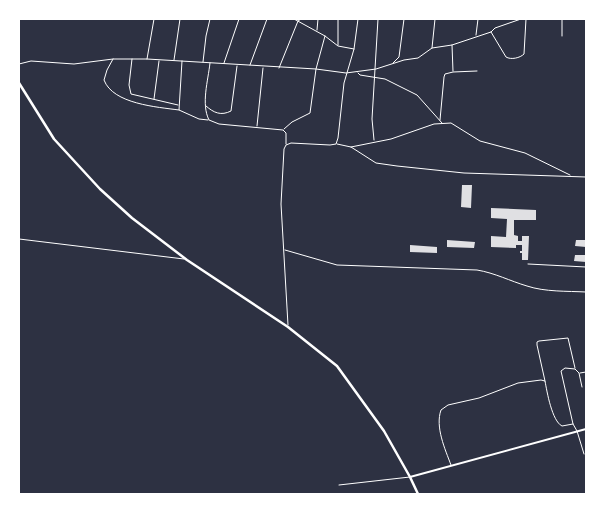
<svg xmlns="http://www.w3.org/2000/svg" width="605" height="513" viewBox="0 0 605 513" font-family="'Golos Text',sans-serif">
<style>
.building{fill:#e0e0e3}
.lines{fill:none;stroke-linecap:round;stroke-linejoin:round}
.minor{stroke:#fff;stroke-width:1}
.tertiary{stroke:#fff;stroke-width:2}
.trunk{stroke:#fff;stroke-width:2.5}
</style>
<rect width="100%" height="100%" fill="#2d3142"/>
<path class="building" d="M462,185H472L471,208L461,207Z
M491,208L536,210V220H514V235L518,236V241H522V236H529L528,260H522V253H520V251H522V245H516V248L491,247V236L506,237L507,219L491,218Z
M447,240L475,242L474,248L447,247Z
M576,240H586V247L575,246Z
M410,245L437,247V253L410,252Z
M575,255H586V262L574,261Z"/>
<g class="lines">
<path class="minor" d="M294,19L325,36L338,46L354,49
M562,19V36
M317,30L318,19
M491,32L506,57C511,60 520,58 524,54L526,19
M476,35L478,19
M338,45V19
M452,45L453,71
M432,48L435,19
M113,59L107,70L104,80C113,104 157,107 179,110
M132,59L129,85L131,94L178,105
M147,59L154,19
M174,60L180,19
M182,61L179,110L199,119L208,120
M203,62L206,36L210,19
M210,63C208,81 201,104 209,120L219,124L283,130L286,133V144
M224,63L239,19
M393,63L399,57L404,19
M19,64L31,61L74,64L113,59H147L316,69L346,73L376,69L404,60L418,58L432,48L452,45L491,32L495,28L521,19
M250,65L267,19
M279,68L298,21L301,19
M358,73L360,75L385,79L417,95L442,123
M154,99L159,61
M206,106C214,113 221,116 231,111L237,66
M440,120L444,77L445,74L453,72L477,71
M257,126L263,68
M284,129L292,122L310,113L316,69L325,36
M374,140L372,119L378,19
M337,144L351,147L376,163L397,166L464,173L586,177
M351,147L391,139L434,124L451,123L480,141L525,153L570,175
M19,239L184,259
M285,250L337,265L477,270C495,273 510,281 527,286C545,292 567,291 586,292
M528,264L586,267
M288,325L281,204L284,149L286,145L291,143L330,145L336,144L338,138L344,83L354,49L358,19
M580,373L586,372
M545,381L537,345V342L539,341L568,338L575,368
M582,387L579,373L575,369L565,368L561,371L573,424L577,431L584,454
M451,465C445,449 435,427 441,410L448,405L479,398L518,383L541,380L545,381C547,392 552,421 562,426L573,424
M339,485L410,477"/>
<path class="tertiary" d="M410,477L586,429"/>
<path class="trunk" d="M19,83L54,139L100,189L132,218L187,260L288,327L337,366L384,431L410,477L418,494"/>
</g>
<rect width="605" height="513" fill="none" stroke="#ffffff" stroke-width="40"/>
</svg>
